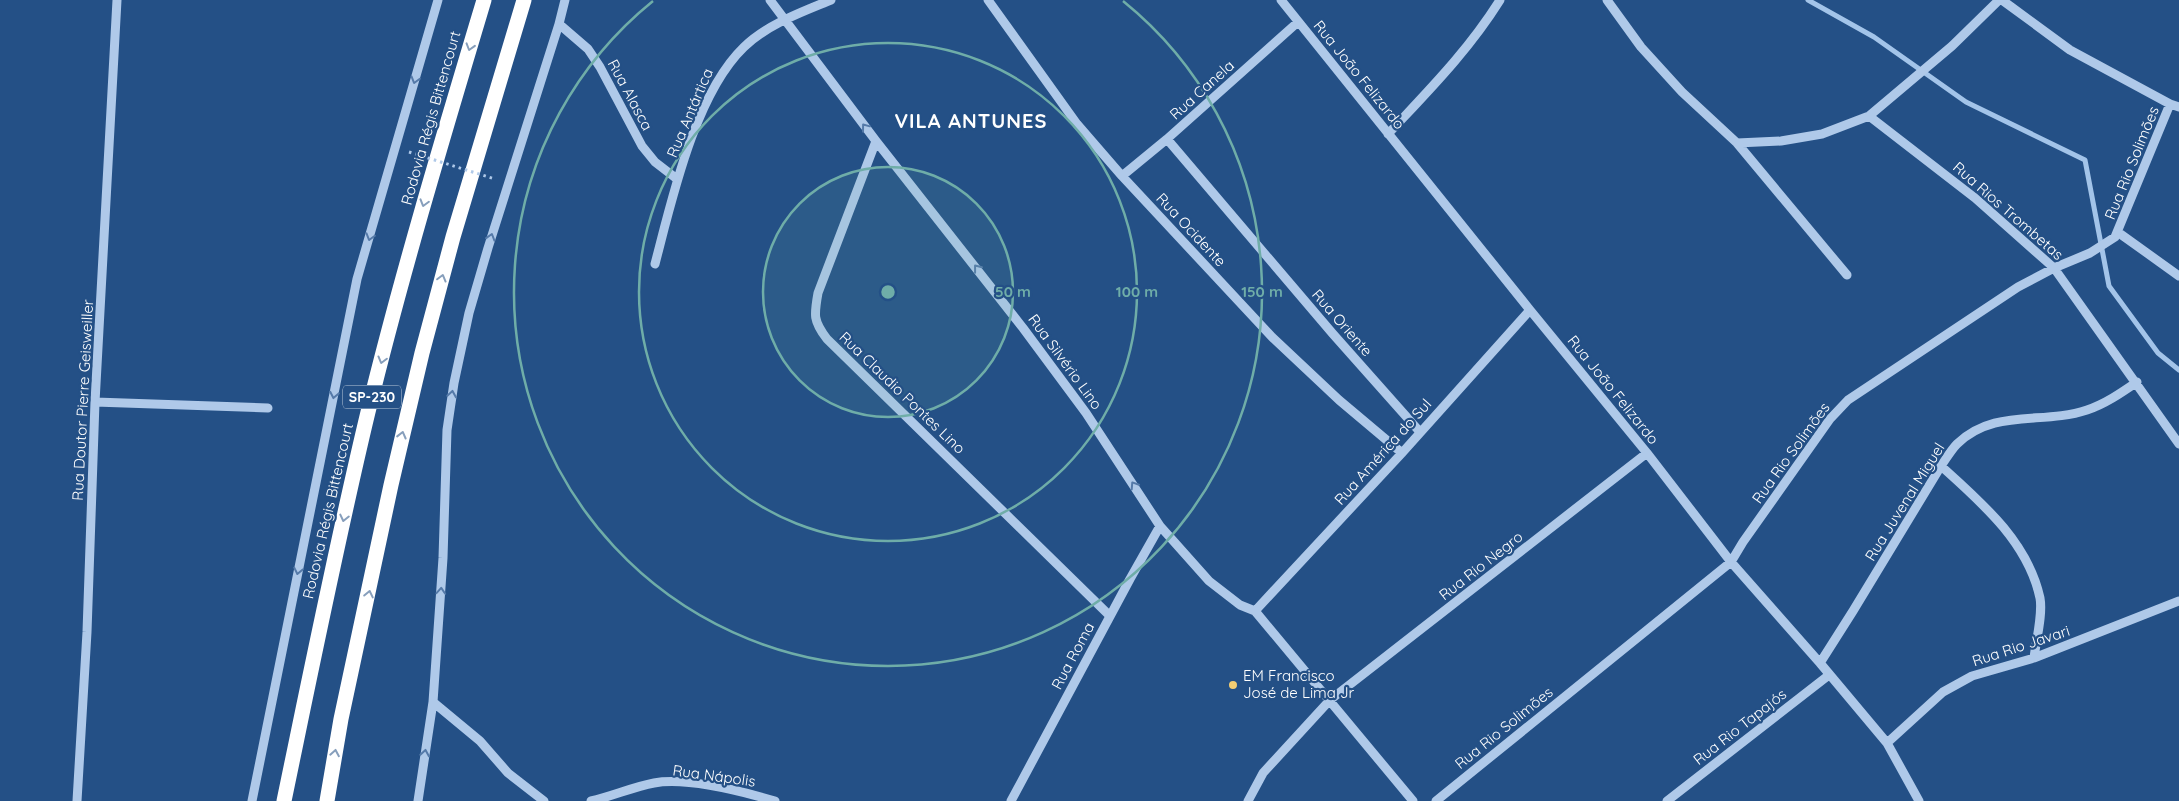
<svg xmlns="http://www.w3.org/2000/svg" width="2179" height="801" viewBox="0 0 2179 801" font-family="Quicksand,sans-serif">
<style>
.lines{fill:none;stroke-linecap:round;stroke-linejoin:round}
.stream{stroke:#a3c4e9;stroke-width:5}
.minor{stroke:#afc9e9;stroke-width:9}
.highway{stroke:#fff;stroke-width:15}
.path-bridge{stroke:#afc9e9;stroke-width:3;stroke-dasharray:2.5 4;stroke-linecap:butt}
.oneway{stroke:#879fbc}
.oneway2{stroke:#557aa9}
.ring{fill:none;stroke:#6fada8;stroke-width:2.5}
.poi-dot{fill:#f3cd73;stroke:#245086;stroke-width:2}
.labels{text-anchor:middle;stroke-width:4.5;stroke-linejoin:round;paint-order:stroke}
.shield{fill:#245086;stroke:#bdcadb;stroke-width:1}
.shield-label{font-size:14px;font-weight:bold;fill:#fff}
.street-label{font-size:15px;fill:#fff;stroke:#245086}
.poi-label{font-size:15px;fill:#fff;stroke:#245086;text-anchor:start}
.district-label{font-size:20px;font-weight:bold;letter-spacing:1px;fill:#fff;stroke:#245086}
.centre{fill:#6fada8;stroke:#245086;stroke-width:2.5}
.ring-label{font-size:15px;text-anchor:middle;font-weight:bold;fill:#6fada8;stroke:#245086;stroke-width:4.5;stroke-linejoin:round;paint-order:stroke}
</style>
<rect width="100%" height="100%" fill="#245086"/>
<g class="lines">
<path class="stream" d="M1808,0L1874,37L1966,102L2085,160L2109,286L2158,353L2179,370"/>
<path class="minor" d="M770,0L876,141L1023,328L1086,413L1160,526L1209,581L1240,605L1255,611L1413,801
M988,0L1077,124L1122,176L1272,337L1339,400L1402,453
M1281,0L1530,310L1647,453L1731,562L1820,663L1887,743L1919,801
M1607,0L1641,47L1682,92L1737,143L1847,275
M2002,0L2070,50L2170,104L2179,107
M559,24L588,49L600,67L642,146L655,162L677,179
M1869,116L1975,198L2054,268L2179,444
M1388,134C1429,90 1468,51 1500,0
M1167,139L1333,334L1420,432
M876,141L818,293C814,315 813,321 827,339L1110,616
M1737,143L1781,141L1822,134L1869,116L1952,46L1999,0
M1122,176L1167,139L1298,22
M2119,233L2179,276
M655,264C672,199 695,94 744,47C768,24 802,12 831,0
M95,402L268,408
M1941,466C1981,502 2028,542 2040,598C2043,614 2036,641 2034,658
M1255,611L1402,453L1530,310
M1820,663L1853,611L1941,466C1946,459 1951,450 1957,444C1994,408 2042,425 2087,410C2105,404 2121,393 2137,382
M433,702L480,741L508,773L544,801
M1887,743L1943,692L1972,676L2034,658L2179,601
M77,801L87,632L95,402L117,0
M252,801L357,279L438,0
M418,801L433,702L443,558L447,430L454,383L469,313L488,248L559,24L565,0
M591,801C613,796 633,787 654,783C687,777 744,792 775,801
M1011,801L1130,579L1160,526
M1248,801L1263,773L1330,700L1647,453
M1436,801L1731,562L1743,542L1830,419L1848,400L2018,287L2054,268L2090,253L2115,237L2170,104
M1667,801L1829,675"/>
<path class="highway" d="M284,801C311,671 337,541 368,412C402,273 443,137 484,0
M327,801L341,719L391,485L422,353L453,237L524,0"/>
<path class="path-bridge" d="M409,152L495,179"/>
</g>
<defs><path id="oneway-chevron" d="M-2-3.5L2.5 0L-2 3.5" fill="none" stroke-width="1.6" stroke-linecap="round" stroke-linejoin="round" transform="scale(1.25)"/></defs>
<g class="oneway">
<use href="#oneway-chevron" transform="translate(470 47) rotate(107)"/>
<use href="#oneway-chevron" transform="translate(424 203) rotate(106)"/>
<use href="#oneway-chevron" transform="translate(442 278) rotate(-75)"/>
<use href="#oneway-chevron" transform="translate(382 360) rotate(105)"/>
<use href="#oneway-chevron" transform="translate(402 435) rotate(-76)"/>
<use href="#oneway-chevron" transform="translate(344 518) rotate(103)"/>
<use href="#oneway-chevron" transform="translate(369 594) rotate(-78)"/>
<use href="#oneway-chevron" transform="translate(335 753) rotate(-80)"/>
</g>
<g class="oneway2">
<use href="#oneway-chevron" transform="translate(415 80) rotate(106)"/>
<use href="#oneway-chevron" transform="translate(865 127) rotate(-127)"/>
<use href="#oneway-chevron" transform="translate(370 237) rotate(106)"/>
<use href="#oneway-chevron" transform="translate(491 237) rotate(-73)"/>
<use href="#oneway-chevron" transform="translate(977 268) rotate(-128)"/>
<use href="#oneway-chevron" transform="translate(452 394) rotate(-81)"/>
<use href="#oneway-chevron" transform="translate(334 395) rotate(101)"/>
<use href="#oneway-chevron" transform="translate(1134 485) rotate(-123)"/>
<use href="#oneway-chevron" transform="translate(298 571) rotate(102)"/>
<use href="#oneway-chevron" transform="translate(441 591) rotate(-86)"/>
<use href="#oneway-chevron" transform="translate(425 753) rotate(-81)"/>
</g>
<circle cx="888" cy="292" r="125" fill="#6fada8" fill-opacity=".12"/>
<g class="ring">
<circle cx="888" cy="292" r="125"/>
<circle cx="888" cy="292" r="249"/>
<path d="M1123 1A374 374 0 1 1 653 1"/>
</g>
<circle class="poi-dot" cx="1233" cy="685" r="5"/>
<g class="labels">
<rect class="shield" x="343" y="385.5" width="58" height="23" rx="4"/>
<g class="shield-label">
<text x="372" y="402">SP-230</text>
</g>
<g class="street-label">
<text transform="translate(1359 75) rotate(51)" y="5">Rua João Felizardo</text>
<text transform="translate(1202 90) rotate(-42)" y="5">Rua Canela</text>
<text transform="translate(630 95) rotate(62)" y="5">Rua Alasca</text>
<text transform="translate(690 113) rotate(-67)" y="5">Rua Antártica</text>
<text transform="translate(431 118) rotate(-74)" y="5">Rodovia Régis Bittencourt</text>
<text transform="translate(2132 163) rotate(-68)" y="5">Rua Rio Solimões</text>
<text transform="translate(2008 211) rotate(41)" y="5">Rua Rios Trombetas</text>
<text transform="translate(1191 230) rotate(47)" y="5">Rua Ocidente</text>
<text transform="translate(1342 323) rotate(49)" y="5">Rua Oriente</text>
<text transform="translate(1065 362) rotate(54)" y="5">Rua Silvério Lino</text>
<text transform="translate(1613 390) rotate(51)" y="5">Rua João Felizardo</text>
<text transform="translate(902 393) rotate(44)" y="5">Rua Claudio Pontes Lino</text>
<text transform="translate(83 400) rotate(-87)" y="5">Rua Doutor Pierre Geisweiller</text>
<text transform="translate(1383 452) rotate(-48)" y="5">Rua América do Sul</text>
<text transform="translate(1791 453) rotate(-54)" y="5">Rua Rio Solimões</text>
<text transform="translate(1905 502) rotate(-58)" y="5">Rua Juvenal Miguel</text>
<text transform="translate(328 511) rotate(-77)" y="5">Rodovia Régis Bittencourt</text>
<text transform="translate(1481 566) rotate(-38)" y="5">Rua Rio Negro</text>
<text transform="translate(2021 646) rotate(-18)" y="5">Rua Rio Javari</text>
<text transform="translate(1073 656) rotate(-62)" y="5">Rua Roma</text>
<text transform="translate(1740 727) rotate(-38)" y="5">Rua Rio Tapajós</text>
<text transform="translate(1504 728) rotate(-39)" y="5">Rua Rio Solimões</text>
<text transform="translate(714 776) rotate(8)" y="5">Rua Nápolis</text>
</g>
<g class="poi-label">
<text x="1243" y="681">EM Francisco<tspan x="1243" dy="17">José de Lima Jr</tspan></text>
</g>
<g class="district-label">
<text x="971" y="128">VILA ANTUNES</text>
</g>
</g>
<circle cx="888" cy="292" r="8" class="centre"/>
<g class="ring-label">
<text x="1013" y="297">50 m</text>
<text x="1137" y="297">100 m</text>
<text x="1262" y="297">150 m</text>
</g>
</svg>
